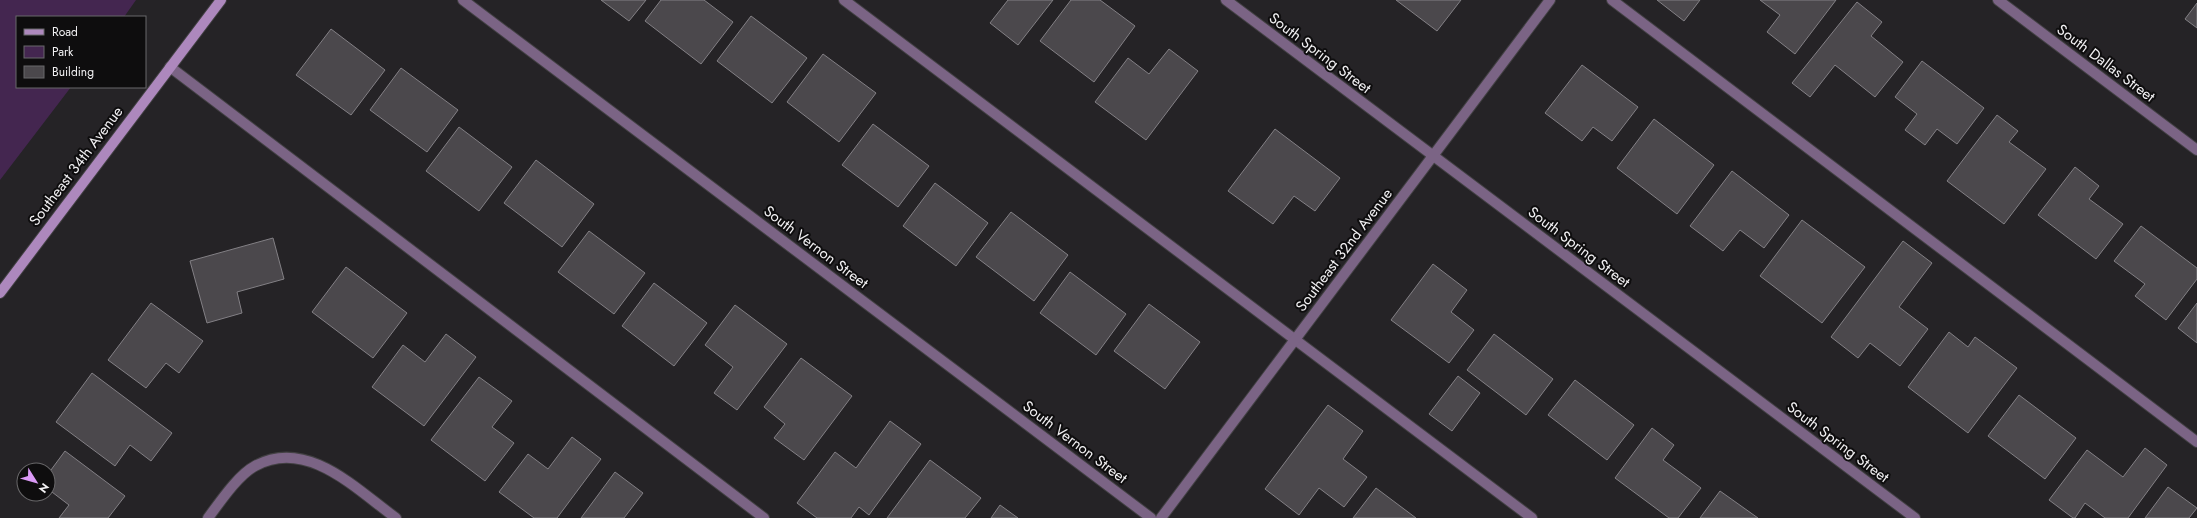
<svg xmlns="http://www.w3.org/2000/svg" width="2197" height="518" viewBox="0 0 2197 518" font-family="Jost,sans-serif">
<style>
.green{fill:#442650}
.building{fill:#4b484c;stroke:#838085}
.lines{fill:none;stroke-linecap:round;stroke-linejoin:round}
.service-casing{stroke:#424043;stroke-width:12}
.minor-casing{stroke:#424043;stroke-width:12}
.secondary-casing{stroke:#424043;stroke-width:12}
.service{stroke:#7b6485;stroke-width:10}
.minor{stroke:#7b6485;stroke-width:10}
.secondary{stroke:#ad88bd;stroke-width:10}
.labels{text-anchor:middle;stroke-width:4;stroke-linejoin:round;paint-order:stroke}
.street-label{font-size:15px;fill:#f2f1f3;stroke:#0e0d0e}
</style>
<rect width="100%" height="100%" fill="#252326"/>
<path class="green" d="M0,0H136L124,17H17V87H71L0,180Z"/>
<path class="building" d="M601,0H646L629,21Z
M661,0H704L733,22L701,64L645,21Z
M1008,0H1053L1018,45L990,23Z
M1071,0H1100L1135,26L1094,82L1040,41Z
M1396,0H1461L1437,31Z
M1657,0H1700L1684,21Z
M1760,0H1836L1795,54L1767,32L1780,15Z
M1857,2L1882,22L1871,36L1903,62L1875,97L1835,65L1810,97L1792,83Z
M2197,3V28L2185,19Z
M751,16L807,58L772,103L717,61Z
M331,29L385,70L351,115L296,75Z
M1169,49L1198,71L1146,140L1095,102L1128,58L1149,74Z
M823,54L876,93L839,142L787,102Z
M1922,61L1984,108L1957,144L1937,129L1925,145L1905,130L1917,114L1895,97Z
M1582,65L1638,107L1612,141L1593,127L1582,141L1545,113Z
M401,68L458,110L427,152L370,110Z
M1997,115L2018,131L2009,142L2046,169L2004,224L1947,181Z
M1654,119L1714,165L1677,214L1617,168Z
M873,124L929,166L898,207L842,165Z
M459,127L512,167L479,211L426,171Z
M1275,129L1340,178L1315,211L1294,196L1273,224L1228,191Z
M536,160L594,204L562,247L504,203Z
M2075,167L2099,186L2089,199L2123,224L2096,259L2038,215Z
M1732,171L1789,215L1764,248L1740,230L1723,251L1690,226Z
M935,183L988,223L956,266L903,226Z
M1011,212L1068,255L1034,301L976,257Z
M1802,220L1865,267L1822,323L1760,276Z
M2141,226L2197,268V279L2166,320L2135,296L2145,284L2114,261Z
M589,231L645,273L614,314L558,272Z
M273,238L284,279L237,292L242,313L207,323L190,261Z
M1903,241L1932,263L1899,307L1928,329L1900,366L1870,343L1858,358L1831,337Z
M1433,264L1467,290L1451,312L1474,330L1449,363L1391,320Z
M346,267L407,313L373,358L312,312Z
M1070,272L1126,314L1096,355L1040,313Z
M654,283L707,323L674,366L622,326Z
M151,303L203,341L179,373L166,363L146,388L108,360Z
M2197,303V343L2178,328Z
M1149,304L1200,342L1165,389L1114,351Z
M735,305L787,344L737,410L714,393L733,367L705,345Z
M1949,332L1968,347L1975,337L2017,368L1968,433L1908,387Z
M446,334L476,357L424,426L372,387L403,345L425,362Z
M1494,334L1553,379L1526,415L1467,370Z
M801,358L852,396L804,460L774,438L785,424L764,407Z
M92,373L172,433L151,461L130,445L115,466L56,422Z
M1458,376L1480,393L1452,431L1429,414Z
M479,377L512,401L492,427L514,443L485,481L431,440Z
M1575,380L1634,425L1607,460L1548,415Z
M2019,395L2076,438L2045,479L1988,436Z
M1328,405L1363,431L1343,459L1367,477L1344,507L1319,488L1299,515L1265,489Z
M890,421L921,444L869,515L859,507L851,518H817L797,503L835,452L856,468Z
M1652,428L1674,445L1663,460L1701,488L1678,518H1669L1615,478Z
M572,437L601,459L557,518H534L499,492L528,454L548,469Z
M2145,448L2167,465L2128,518H2105L2085,503L2075,518H2073L2049,500L2087,450L2123,477Z
M65,451L125,496L108,518H59L69,505L48,489V474Z
M930,460L981,498L965,518H887Z
M615,472L643,493L624,518H581Z
M2168,487L2197,508L2189,518H2145Z
M1376,488L1416,518H1353Z
M1720,491L1758,518H1700Z
M1000,505L1018,518H991Z"/>
<g class="lines">
<defs>
<path id="service" d="M844,0L1532,518
M1612,0L2197,442
M170,67L764,518"/>
<path id="minor" d="M463,0L1151,518
M1226,0L1915,518
M1998,0L2197,150
M208,518C220,502 238,475 255,466C307,437 357,490 396,518
M1161,518L1550,0"/>
<path id="secondary" d="M0,293L221,0"/>
</defs>
<use href="#service" class="service-casing"/>
<use href="#minor" class="minor-casing"/>
<use href="#secondary" class="secondary-casing"/>
<use href="#service" class="service"/>
<use href="#minor" class="minor"/>
<use href="#secondary" class="secondary"/>
</g>
<g class="labels">
<g class="street-label">
<text transform="translate(1320 53) rotate(37)" y="5">South Spring Street</text>
<text transform="translate(2106 63) rotate(37)" y="5">South Dallas Street</text>
<text transform="translate(76 166) rotate(-53)" y="5">Southeast 34th Avenue</text>
<text transform="translate(816 247) rotate(37)" y="5">South Vernon Street</text>
<text transform="translate(1579 247) rotate(37)" y="5">South Spring Street</text>
<text transform="translate(1344 250) rotate(-53)" y="5">Southeast 32nd Avenue</text>
<text transform="translate(1075 442) rotate(37)" y="5">South Vernon Street</text>
<text transform="translate(1838 442) rotate(37)" y="5">South Spring Street</text>
</g>
</g>
<rect x="16" y="16" width="130" height="72" fill="#0e0d0e" stroke="#69686a"/>
<rect x="24" y="29" width="20" height="6" fill="#ad88bd" stroke="#69686a"/>
<text x="52" y="36" font-size="12" fill="#f2f1f3">Road</text>
<rect x="24" y="46" width="20" height="12" fill="#442650" stroke="#69686a"/>
<text x="52" y="56" font-size="12" fill="#f2f1f3">Park</text>
<rect x="24" y="66" width="20" height="12" fill="#4b484c" stroke="#69686a"/>
<text x="52" y="76" font-size="12" fill="#f2f1f3">Building</text>
<g transform="translate(36 482) rotate(127)"><circle r="19" fill="#0e0d0e" stroke="#69686a"/>
<path d="M0-3L7 15L0 10L-7 15Z" fill="#db9af6"/>
<text y="-6" font-size="11" font-weight="bold" text-anchor="middle" fill="#f2f1f3">N</text>
</g>
</svg>
